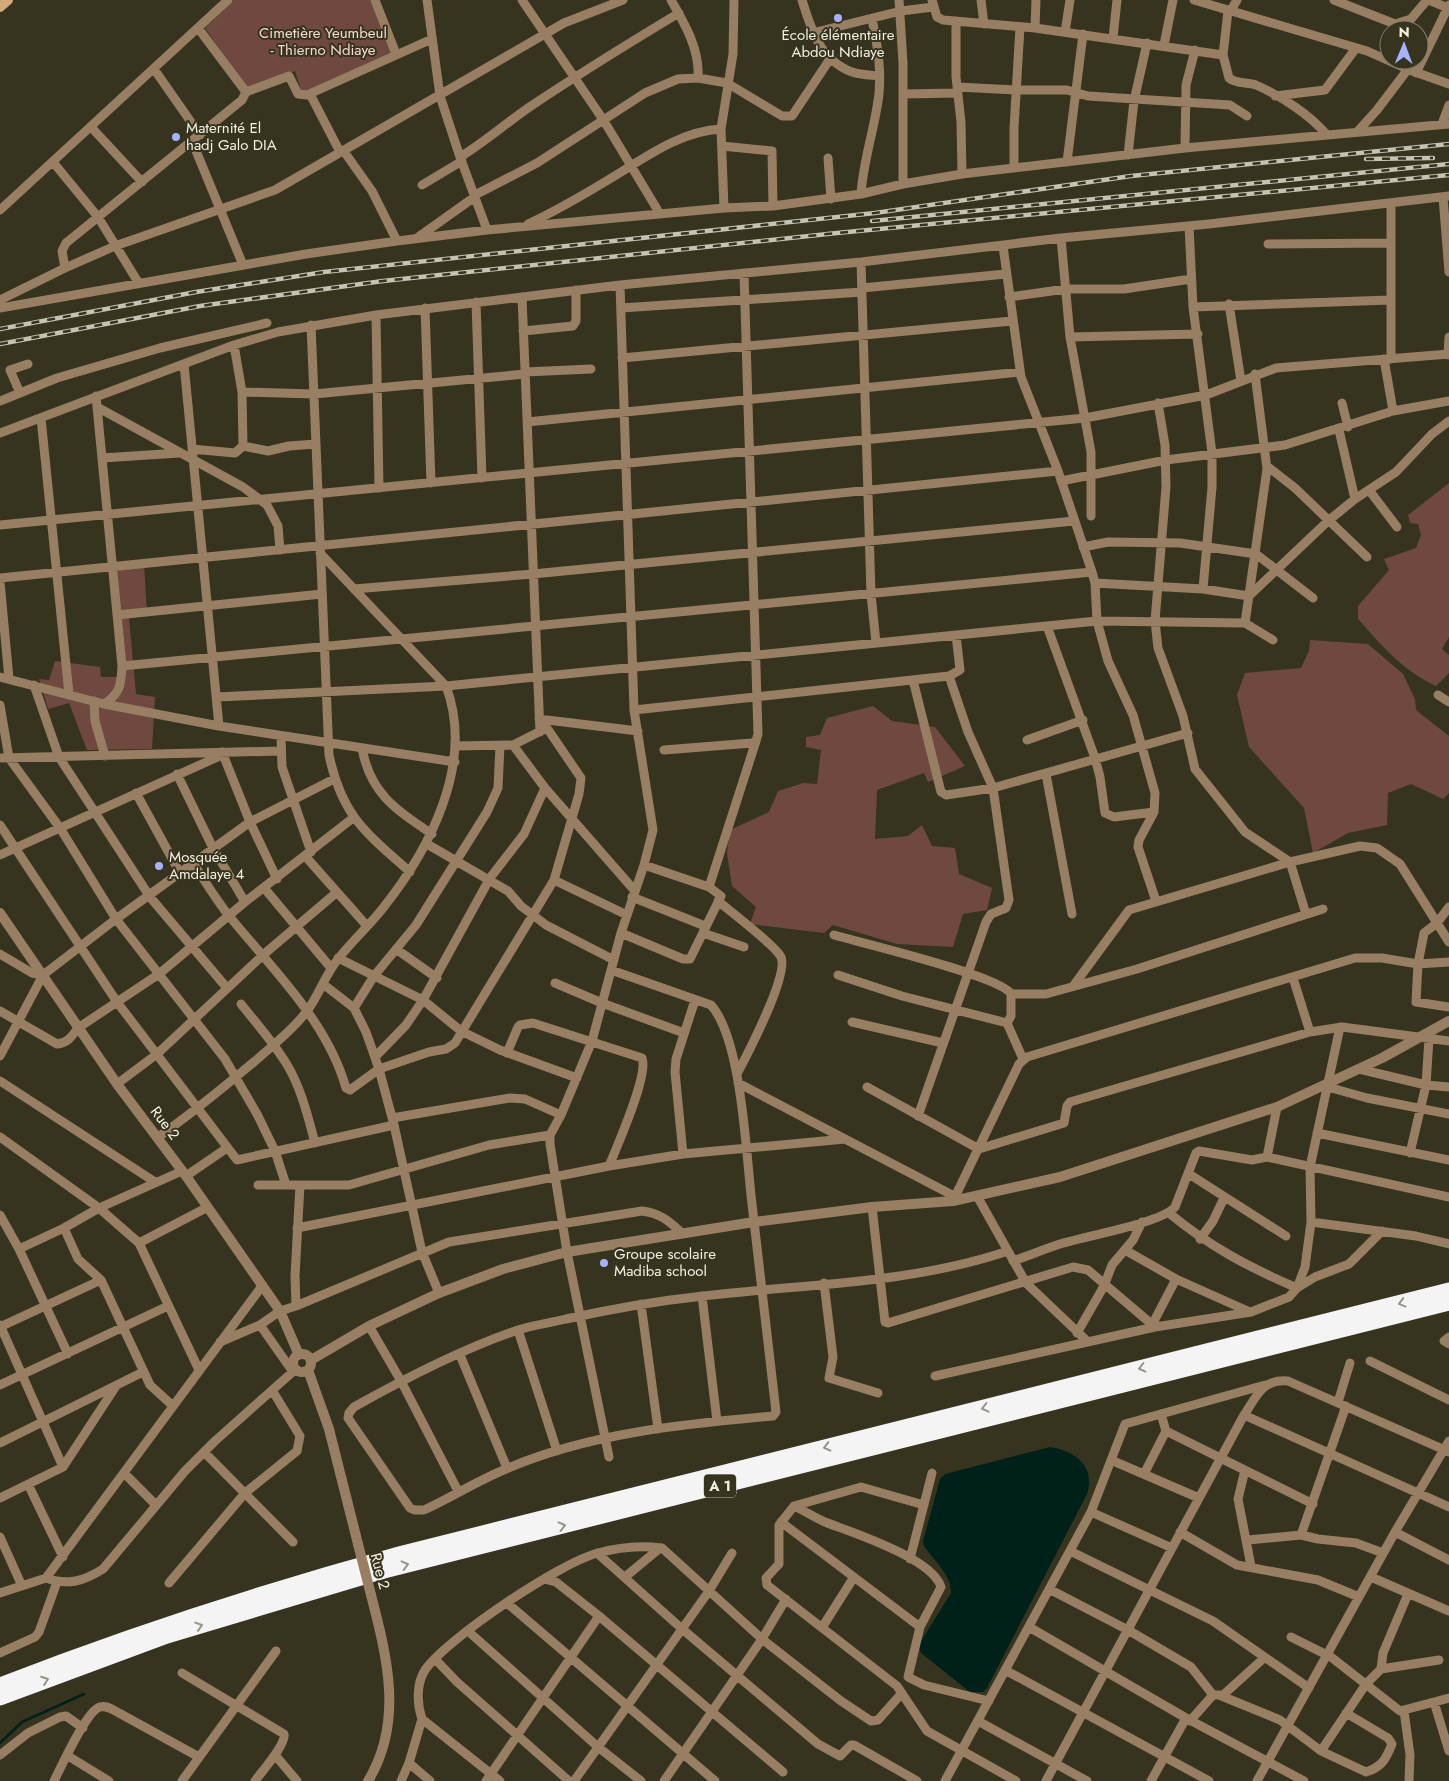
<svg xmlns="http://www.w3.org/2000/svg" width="1449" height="1781" viewBox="0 0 1449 1781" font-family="Jost,sans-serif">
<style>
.green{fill:#6f493f}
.water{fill:#002119}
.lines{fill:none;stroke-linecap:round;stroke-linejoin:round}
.stream{stroke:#002119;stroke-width:2.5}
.minor{stroke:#987e62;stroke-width:9}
.tertiary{stroke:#987e62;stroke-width:10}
.secondary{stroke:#d2a97a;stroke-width:10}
.motorway{stroke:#f4f4f4;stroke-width:15}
.rail-casing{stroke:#c5c4b4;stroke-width:4.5}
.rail{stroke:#36341e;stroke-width:2.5;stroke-dasharray:8;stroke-linecap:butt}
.tertiary-bridge{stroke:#987e62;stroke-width:10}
.oneway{stroke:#959489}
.poi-dot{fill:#a7b1fc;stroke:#36341e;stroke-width:2}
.labels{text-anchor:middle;stroke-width:4;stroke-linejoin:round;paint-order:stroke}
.shield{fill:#36341e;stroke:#b9b8a8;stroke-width:1}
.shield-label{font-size:14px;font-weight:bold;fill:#f1f1e3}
.park-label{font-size:15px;fill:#f6d9d2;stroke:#36341e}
.poi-label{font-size:15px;fill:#f1f1e3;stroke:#36341e;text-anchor:start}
.street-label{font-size:15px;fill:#f1f1e3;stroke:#36341e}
</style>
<rect width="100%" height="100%" fill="#36341e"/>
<path class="green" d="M234,0H371L393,52L302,93L295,71L246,88L205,28Z
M1449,483V637L1442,649L1449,655V673L1436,686C1401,669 1384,648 1358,619V606L1389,570L1384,559L1416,548L1421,535L1418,524L1410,523L1408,515Z
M144,563L147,616L129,618L136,694L155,697L152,749L87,750L69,703L48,709L39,679L49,680L55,661L100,667L101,677H122L111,566Z
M1310,640L1368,644L1403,674L1415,699L1416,710L1449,736V793L1443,799L1411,784L1388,793L1387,825L1348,833L1313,853L1304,808L1249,747L1237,695L1245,673L1301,668L1309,651Z
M873,706L892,721L935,727L965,766L928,782L924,773L877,790L875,839L908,836L922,825L932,846L955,848L959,874L992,888L987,910L963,914L953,947L897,944L833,925L824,933L750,924L756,907L732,886L727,853L730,830L769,812L778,791L803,783L817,784L821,750L806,747V737L820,735L827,718Z"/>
<path class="water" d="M1050,1447C1075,1451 1096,1466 1087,1494L987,1688L983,1692H970L921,1653L918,1646L951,1593C952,1576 933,1559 924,1546L923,1541L940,1479L945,1474Z"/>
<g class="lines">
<path class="stream" d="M0,1743L22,1722L84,1694"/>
<path class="minor" d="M375,0L396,54
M427,0L440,96L460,157L487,230
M522,0L604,121L660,214
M671,0C685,24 700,50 698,78
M802,0C811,29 820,60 852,72C861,75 870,75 879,76
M899,0L903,63V184
M932,0L937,17L943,20L1035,28L1223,55
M981,0L984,24
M1194,0L1367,51L1412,71L1449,84
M1334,0L1395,24L1411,19L1427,0
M1429,0L1448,8
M1228,11L1223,55L1229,78C1236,84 1247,82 1256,85C1281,96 1309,114 1327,135
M1230,12L1237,0
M956,21V77L961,122L962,174
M198,28L246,92
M1035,28L1036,0
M1065,32L1070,0
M812,33L901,11L933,7
M1113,38L1117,0
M1164,45L1173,0
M154,69L200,135
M1416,73L1449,5
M957,87L1016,90H1067L1088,96L1230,105L1247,116
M310,94L340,152
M903,94L957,93
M1275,96L1325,90L1356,48
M1442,124L1449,105
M91,127L142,182
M1357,132L1377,110L1408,69
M192,141L243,265
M722,146L772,151L773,206
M1185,148L1186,85L1195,50
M343,150L372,191L397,241
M1128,155L1134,101L1147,43
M460,157C485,142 506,123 531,106C579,74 629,43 679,13
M828,158L831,199
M53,162L98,217L138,282
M1067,162L1083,34
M1014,168V128L1020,27
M422,185L462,161
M861,194C863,164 872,137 877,107C883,78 878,47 872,19
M475,195L537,163L645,93L678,79L698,78L727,83L782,116H792L830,59
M1443,197L1449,272
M1391,204V359
M724,208L721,129L733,54L734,0
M0,210L228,0
M528,224C558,210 585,194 613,177C646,157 681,131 721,129
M1189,226L1193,307L1212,453V487L1203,589
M417,238L476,196
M1061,238L1070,337L1091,452V516
M1268,244L1391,243
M1003,246L1021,377L1058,471L1092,572L1095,583L1097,621L1108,661L1133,715L1155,793L1154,812L1139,840L1138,847L1156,901
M861,262L871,594L876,643
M65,268L62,251L66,243L242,100L246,92L289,76L298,94L307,95L432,39
M862,288L1006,274
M522,297L540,732
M1009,297L1066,289H1124L1191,279
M0,300L65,268L115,246L275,190L564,23L623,0
M476,302L482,478
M1229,304L1241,381
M1193,307L1390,300
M0,308L306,254L397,241L487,230L724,208L773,206L861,194L903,184L962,174L1185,148L1449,124
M425,308L431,483
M621,308L862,292
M376,315L379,488
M311,325L329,755C342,816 365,832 410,872
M523,331L573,326L576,321V290
M1070,337L1198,334
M234,345L242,392L243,446
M1448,355L1449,337
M622,358L1012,321
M1384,359L1393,411
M184,364L219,726
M525,372L591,369
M242,392L314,394L525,374
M20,393L10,370L28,364
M96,396L122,666C121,684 121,693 104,704
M0,401L57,378L160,348L267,323
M1158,403L1165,445L1166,487L1155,621L1158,648L1183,716L1195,769L1245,832L1290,862L1306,914
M1342,403L1348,427
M97,407L243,487L267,505L278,526L280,550
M41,418L69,694
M527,422L1020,372
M1339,430L1355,499
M0,433L234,345L278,332L376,315L620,285L861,262L1061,238L1209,224L1449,196
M192,449L235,453L243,446L268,451L289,446L316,444
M102,458L179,453
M1267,466L1295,488L1367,557
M1061,481L1166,460L1285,445L1393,411L1449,401
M1369,490L1397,527
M0,525L1085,418L1206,395L1276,368L1449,354
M1083,547L1108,542L1180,543L1256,554L1313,598
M0,578L1058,471
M0,582L9,679
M1095,583L1203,589L1249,596L1328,521L1355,499L1396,472L1432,434L1449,421
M354,589L533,574L1074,521
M117,615L322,594
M1245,623L1267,469L1255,374
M1047,626L1095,758L1100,777L1105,813L1114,817L1154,812
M122,666L1092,572
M0,677L104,704L219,726L455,762
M913,680L941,792L946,795L993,788L1188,733
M34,685L59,757L150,897L227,988
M1438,695L1449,702
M217,697L446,686L1097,621L1245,623L1273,640
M94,701L95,721L105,756
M0,705L9,758L60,828L116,919L225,1059L257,1114L275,1151L286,1185
M634,710L949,676L960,670L956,635
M539,719L638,731
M281,736L282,767L311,852
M1027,740L1083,720
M513,745L545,788L635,891
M362,748C370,793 395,809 432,834
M664,750L752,743L756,741L758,734L744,273
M222,752L250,822L277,879
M0,758L280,751
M177,774L213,848L245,902
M1046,774L1072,914
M136,793L180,873
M0,825L117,1002L237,1160L394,1125
M427,844L508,891L521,906L546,925L614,960
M0,855L222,755
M306,857L367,926
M193,863C205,881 216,900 230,917C273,970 327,1021 346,1088L350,1090L379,1069L429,1052L446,1049L455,1043L554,880L579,794L581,778L547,728L513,745L456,746
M554,880L627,915
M709,887L756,741
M265,889L331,968
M632,897L705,926
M718,901C730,911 776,946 781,957C789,975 747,1055 737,1074
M1449,907L1437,923L1424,933L1418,964L1416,1002L1449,1007
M621,933L683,959H690L721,896L709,887L644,865
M703,933L744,947
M834,935C862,943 1001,976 1011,994V1016L1007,1023
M396,949L437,978
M0,954L32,973L43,975
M338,958L423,1000L461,1031L500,1050L577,1078
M611,970L711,1005C742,1040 746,1155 752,1204C760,1274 768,1343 776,1412L773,1416C684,1424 589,1433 506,1469C477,1481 452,1497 424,1510H415L410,1508L348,1418L349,1413L354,1407C404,1379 464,1348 518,1330C533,1325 550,1323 566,1319C611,1309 657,1301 703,1296C805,1284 910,1284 1008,1251
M838,975L902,996L1007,1023
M1293,978L1310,1032
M555,983L602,1003L684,1033
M323,984L354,1008L366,1032L379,1069L394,1125L422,1252L439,1293
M1074,985L1129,910L1290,862L1360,846L1377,848L1400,864L1449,942
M1011,994H1046L1137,969L1323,909
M241,1004C256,1023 273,1042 286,1063C301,1087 308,1117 315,1143
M354,1008L374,976L416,925L487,812L498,788L500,746
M0,1011L57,1044C68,1043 72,1036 78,1028L159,974L245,902L353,818
M852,1022L943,1043
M1007,1023L1023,1059
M507,1053L518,1027L520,1025L533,1023L642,1058C649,1075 617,1146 609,1166
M0,1056L43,975L116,919L250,822L334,779
M375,1057L406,1025L423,1000L490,878L524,834L545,788
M1359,1069L1426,1085L1449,1087
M0,1081L155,1182
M738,1083L956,1197
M117,1084L157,1054L263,955L336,893
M867,1087L979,1149L1064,1123L1067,1106L1070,1102L1310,1032L1342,1027L1449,1041
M1328,1087L1367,1098L1449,1114
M918,1116L986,922L991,914L1006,908L1009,900L993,788L968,732L949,676
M392,1118L510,1098L525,1099L561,1115
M1317,1133L1449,1160
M0,1137L99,1208L139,1243L199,1370
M157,1138C191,1114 223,1088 255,1061C272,1046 293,1030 307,1011C319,995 325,975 338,959C352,941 369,926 383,908C430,849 475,763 446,686L320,553
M1410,1153L1426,1085L1429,1038
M683,1154L675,1072L676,1059L695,1000
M1267,1157L1277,1107
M1189,1174L1286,1236
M186,1176L227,1148
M258,1185H349L489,1145L550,1135
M977,1196L1026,1283L1087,1341
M953,1201L1019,1064L1027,1057L1355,958H1382L1418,964L1449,962
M872,1207L885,1322L888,1323L1073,1267L1088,1270L1155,1327
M1169,1213C1209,1246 1248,1267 1297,1288
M0,1215L19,1249L68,1354
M1311,1222L1416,1236L1449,1244
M64,1228L78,1259L101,1280L150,1385L173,1406
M297,1228L609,1166L683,1154L845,1139
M1200,1239L1213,1221L1224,1198
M139,1243L206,1208
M19,1249L64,1228L99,1208L182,1171
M1125,1250L1176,1279L1250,1312
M1013,1261C1028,1256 1042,1250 1057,1245C1081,1237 1162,1223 1175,1207L1196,1153L1199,1151L1252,1160L1267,1157L1449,1197
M824,1283L833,1357L829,1378L878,1393
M1297,1288L1315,1277L1349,1264L1382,1231
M702,1296L717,1421
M641,1304L658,1429
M296,1306L295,1276L300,1185
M0,1325L63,1467
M260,1325L280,1311L296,1306L449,1242L642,1211C660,1213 669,1221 682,1233
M1152,1325L1176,1279
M369,1326L401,1381L458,1491
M0,1327L101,1280
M518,1330L557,1451
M1077,1333L1104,1286L1112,1265L1133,1240L1142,1222
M1449,1337L1444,1341L1449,1344
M220,1342L260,1325L293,1372
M460,1355L507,1468
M1370,1361L1449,1400
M935,1376L1155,1327L1251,1312L1289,1297L1297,1288L1305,1267L1311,1222L1310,1167L1340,1027
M0,1385L168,1306
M1338,1402L1350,1363
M1244,1415L1449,1507
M1166,1431L1313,1504
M0,1443L143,1372
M204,1452L293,1542
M609,1457L567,1252L550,1144V1135L561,1115L592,1041L621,933L644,865L653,830L634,710L620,285
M1111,1460L1199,1498
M1245,1470L1238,1499L1251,1566
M124,1473L155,1504
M1144,1474L1166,1431L1161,1414
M28,1484L63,1557
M0,1498L63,1467L116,1386
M924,1505L861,1487L794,1506L779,1525V1564L766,1578L767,1585L897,1686L927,1731L1016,1781
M794,1506C805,1511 815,1518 825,1522C853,1533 932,1558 941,1587L920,1627L908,1677L924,1685L989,1701
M1091,1512L1172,1548
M781,1522L920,1627
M1180,1532L1237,1565L1318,1580L1359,1597
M1395,1532L1449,1560
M1301,1535L1346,1406
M0,1537L22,1586
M1248,1540L1301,1535L1318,1539L1356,1543L1383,1553
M1070,1551L1213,1621L1309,1688
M597,1553L681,1628L818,1744L840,1756L851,1745H854L917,1781
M910,1559L932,1473
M625,1577L660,1548
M1371,1577L1449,1611
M46,1578C68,1586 84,1581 103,1569L185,1471L215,1441L296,1369
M544,1579L556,1582L599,1616L783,1772
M169,1583L245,1493L297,1451L300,1436L272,1390
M1049,1589L1128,1630L1191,1667L1213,1695
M0,1593L46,1578L262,1286
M507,1603L715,1781
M823,1626L854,1577
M1029,1627L1186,1718L1304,1781
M469,1632L598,1747L641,1781
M1291,1637L1331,1657L1400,1711L1449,1698
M0,1653L35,1637L39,1632L57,1582
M435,1659L457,1682L569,1781
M1381,1669L1439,1660
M1005,1670L1209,1781
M182,1673L284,1734C286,1745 262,1771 255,1781
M1222,1696L1264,1658
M1434,1702L1449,1751
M1404,1711L1410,1755L1409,1781
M978,1721L1087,1781
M1190,1721L1213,1695H1219L1280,1720L1321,1751L1366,1772C1382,1767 1386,1759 1392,1744L1388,1738L1346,1713
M1321,1751L1366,1684L1381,1669L1383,1653L1408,1594
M0,1755L28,1733L60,1717L66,1716L83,1728
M275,1755L297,1781
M68,1756L109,1781
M409,1763L430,1781
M54,1781C61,1767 87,1710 100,1707C107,1705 113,1710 119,1713L199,1757
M182,1781L276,1651
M401,1781L409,1763L422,1719
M486,1781L599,1616
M500,1781L422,1719C417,1704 416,1684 425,1670C446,1639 561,1562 598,1553C619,1547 640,1545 662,1548L762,1639L841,1701L871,1721L878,1720L902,1693
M574,1781L709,1591L732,1553
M664,1781L762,1639L786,1599
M945,1781L1091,1512L1125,1424L1265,1385
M1046,1781L1244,1415C1257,1396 1262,1379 1288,1381L1449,1452
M1151,1781L1186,1718
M1257,1781L1395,1532L1449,1441"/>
<path class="tertiary" d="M0,913L117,1084L186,1176L280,1311L299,1355
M293 1363a9 9 0 1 1 18 0a9 9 0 1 1-18 0Z
M311,1360L369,1326L439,1293L503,1269L567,1252L754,1222L872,1207L953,1201L1060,1177L1277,1107L1382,1058L1449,1021
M308,1370L329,1429L358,1544
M368,1781C404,1722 387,1657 371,1595"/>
<path class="secondary" d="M0,7L8,0"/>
<path class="motorway" d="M0,1685C131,1634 264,1591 399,1554L1449,1290
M0,1698L167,1636L384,1571L1449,1303"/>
<defs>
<path id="rail" d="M1366,159L1433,158
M872,221L1449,164
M0,329L196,292L324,272L875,213L1131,176L1449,144
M0,344L200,306L383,281L837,233L1449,175"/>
</defs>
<use href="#rail" class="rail-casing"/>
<use href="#rail" class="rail"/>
<path class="tertiary-bridge" d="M358,1544L371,1595"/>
</g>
<defs><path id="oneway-chevron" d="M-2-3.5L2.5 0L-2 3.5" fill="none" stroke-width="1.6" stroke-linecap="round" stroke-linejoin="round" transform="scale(1.25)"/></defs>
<g class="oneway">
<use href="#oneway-chevron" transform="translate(1402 1303) rotate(165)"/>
<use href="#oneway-chevron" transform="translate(1142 1368) rotate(166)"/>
<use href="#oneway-chevron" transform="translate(985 1408) rotate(166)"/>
<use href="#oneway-chevron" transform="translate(827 1447) rotate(166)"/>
<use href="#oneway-chevron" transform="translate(562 1526) rotate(-14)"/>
<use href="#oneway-chevron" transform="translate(405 1565) rotate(-14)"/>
<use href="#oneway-chevron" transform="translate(199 1626) rotate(-18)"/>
<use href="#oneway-chevron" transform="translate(45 1680) rotate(-20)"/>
</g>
<g class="poi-dot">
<circle cx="838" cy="18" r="5"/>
<circle cx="176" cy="137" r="5"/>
<circle cx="159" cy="866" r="5"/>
<circle cx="604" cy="1263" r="5"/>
</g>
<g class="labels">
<rect class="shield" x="704" y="1474.5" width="32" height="23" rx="4"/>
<g class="shield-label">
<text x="720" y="1491">A 1</text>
</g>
<g class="park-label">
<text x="323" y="38">Cimetière Yeumbeul<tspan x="323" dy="17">- Thierno Ndiaye</tspan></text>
</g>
<g class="poi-label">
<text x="838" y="40" text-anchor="middle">École élémentaire<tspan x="838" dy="17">Abdou Ndiaye</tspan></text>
<text x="186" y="133">Maternité El<tspan x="186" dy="17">hadj Galo DIA</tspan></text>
<text x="169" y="862">Mosquée<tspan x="169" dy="17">Amdalaye 4</tspan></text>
<text x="614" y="1259">Groupe scolaire<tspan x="614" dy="17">Madiba school</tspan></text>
</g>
<g class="street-label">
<text transform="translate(165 1123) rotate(53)" y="5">Rue 2</text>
<text transform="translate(380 1571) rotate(75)" y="5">Rue 2</text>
</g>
</g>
<g transform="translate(1404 45) rotate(1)"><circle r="24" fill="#36341e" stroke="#81806d"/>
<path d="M0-4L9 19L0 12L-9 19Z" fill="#a7b1fc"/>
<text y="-8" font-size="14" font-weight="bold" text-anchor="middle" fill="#f1f1e3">N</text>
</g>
</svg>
